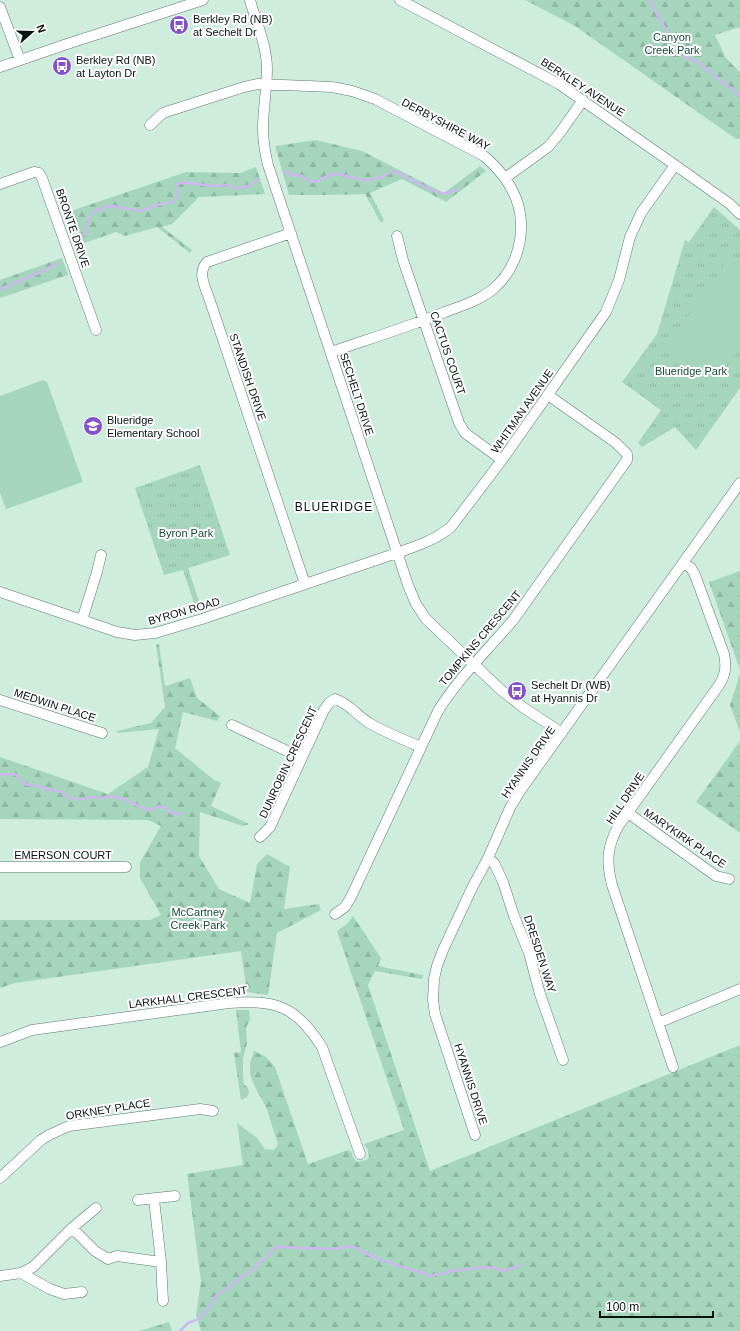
<svg xmlns="http://www.w3.org/2000/svg" width="740" height="1331" viewBox="0 0 740 1331" font-family="Helvetica,sans-serif">
<style>
.grass{fill:url(#grass-tufts)}
.forest{fill:url(#forest-firs)}
.pitch{fill:#a5d6bd}
.lines{fill:none;stroke-linecap:round;stroke-linejoin:round}
.stream{stroke:#cbb9ed;stroke-width:2.5}
.minor-casing{stroke:#5f7a6c;stroke-width:11}
.minor{stroke:#fff;stroke-width:10}
.labels{text-anchor:middle;stroke-width:4;stroke-linejoin:round;paint-order:stroke}
.poi-label{font-size:11px;fill:#08130d;stroke:#fff;text-anchor:start}
.park-label{font-size:11px;fill:#1b4a35;stroke:#fff}
.street-label{font-size:11px;fill:#08130d;stroke:#fff}
.neighbourhood-label{font-size:12px;letter-spacing:1px;fill:#08130d;stroke:#fff}
</style>
<defs>
<pattern id="grass-tufts" width="24" height="20" patternUnits="userSpaceOnUse"><rect width="24" height="20" fill="#a5d6bd"/><path d="M3 7l-1-3M5 7V3M7 7l1-3M15 17l-1-3M17 17v-4M19 17l1-3" fill="none" stroke="#8db7a1"/></pattern>
<pattern id="forest-firs" width="22" height="20" patternUnits="userSpaceOnUse"><rect width="22" height="20" fill="#a5d6bd"/><path d="M5 1l3.5 6h-7zM16 11l3.5 6h-7z" fill="#8db7a1"/></pattern>
</defs>
<rect width="100%" height="100%" fill="#ceeddc"/>
<path class="grass" d="M714,207L740,230V388L696,450L675,427L642,447L638,443L661,410L622,382L657,334L685,240L689,242Z
M200,465L230,555L188,568L201,607L196,609L183,570L164,575L135,488Z"/>
<path class="forest" d="M525,0H740V27L715,35L726,58L740,72V139H736L575,26Z
M316,140L362,151L444,193L480,166L486,171L446,202L402,179L370,193L384,220L381,223L365,194L329,195H289L275,146Z
M256,167L265,194L199,197L172,224L162,227L192,250L190,253L157,227L125,236L116,232L76,246L65,213L186,172L240,173Z
M62,258L68,275L0,298V280Z
M740,571V670L709,582Z
M159,644L165,686L190,678L197,698L220,716L217,721L183,712L175,748L214,780L221,783L211,806L249,824L243,826L200,812L199,856L219,889L250,903L257,864L267,854L290,867L284,909L319,904L321,910L277,933L268,995L247,992L241,951L15,983L0,988V920H150L161,915L140,878V862L161,826L148,820L0,819V757L108,794L148,767L159,729L117,733V731L151,723L165,707L156,645Z
M740,674V732L730,705Z
M740,741V833L696,802Z
M353,916L381,958L378,966L423,975L422,979L375,971L368,985L430,1171L740,1045V1331H201L196,1315L201,1281L187,1174L243,1165L237,1123L257,1138L265,1149L274,1150L278,1144L266,1107L254,1085L250,1074V1063L254,1051L266,1057L275,1067L308,1164L348,1150L352,1152V1155L356,1162L366,1160L369,1157L368,1150L364,1144L404,1130L337,931L348,923Z
M236,1010H249L250,1019L246,1028L247,1043L243,1059V1077L244,1084L248,1088L249,1094L246,1098L241,1100L234,1053L241,1052Z
M169,1322L172,1331H139Z"/>
<path class="pitch" d="M730,257L740,264V346L713,383L666,348Z
M43,380L47,382L83,482L6,509L0,493V396Z"/>
<g class="lines">
<path class="stream" d="M650,0L678,54L699,63L726,85L740,95
M285,172L293,175L302,176L310,182L317,181L332,174H339L357,179L368,180L382,177L393,171C410,177 425,190 442,193C447,194 452,191 457,189
M78,239L85,233L89,217L92,213L97,210L108,206H112L140,211L161,204L172,202C179,198 177,191 178,184L179,183H191L210,186L229,185L234,188H238L248,186L259,179
M0,289L43,271L57,263
M0,775L14,774L18,776L24,784L34,786L41,787L48,790L63,792L66,796L78,800L89,797L102,798L112,796L126,800L147,810C151,810 153,808 157,807C164,805 168,811 173,814L181,813
M180,1331L188,1323L196,1320L206,1312L216,1296L253,1269L276,1247L336,1249L351,1246L378,1259L431,1276L451,1271L487,1267L505,1271L520,1265"/>
<defs>
<path id="minor" d="M250,0C256,23 267,45 267,69C267,89 263,108 263,128C263,140 265,153 268,165L408,585L416,604L426,619L501,690L524,708L562,733
M400,0L559,84L675,165L730,204L740,214
M0,7L20,60
M0,67L67,44L203,0
M150,125L163,113L169,111L244,87L258,84L332,87L352,91L375,99L484,156C504,173 520,195 521,223C522,248 512,274 492,290C478,301 461,306 445,312C408,327 369,339 331,352
M505,178L548,147L559,134L583,100
M0,184L34,172L39,173L42,178L96,330
M291,233L207,262C197,273 205,286 209,298L305,584
M397,236L403,260L459,423L465,433L502,460
M0,592L117,632L135,635L155,633L202,619L397,553C417,546 435,540 451,527L502,460L606,312L619,280L630,237L636,224L641,213L675,165
M82,620L97,572L101,555
M0,700L102,733
M232,725L302,758
M628,813L716,876L729,879
M260,837L270,827L324,710L329,703L335,699C349,703 358,717 371,724C387,733 404,740 421,747
M488,858L494,863L503,882L514,916L529,953L540,994L563,1060
M0,867H126
M335,914L345,907L351,897L438,711C459,677 489,649 514,619L627,460V454L616,443L548,395
M658,1023L740,989
M0,1042L32,1030L229,1003C276,999 297,1007 322,1047L360,1154
M673,1067L612,885C606,861 607,846 619,825L717,688C725,677 727,668 724,654L695,575L691,568L683,563
M475,1135L435,1014L433,1000L434,979L437,966L443,950L472,888L488,858L510,808L520,791L740,483
M0,1178L41,1140L49,1135L69,1126L200,1109L213,1111
M154,1199L161,1262L163,1301
M138,1200L175,1196
M72,1228L95,1251L108,1259L117,1256L161,1262
M21,1273L50,1289L64,1294L82,1292
M0,1276L21,1273L33,1267L72,1228L96,1208"/>
</defs>
<use href="#minor" class="minor-casing"/>
<use href="#minor" class="minor"/>
</g>
<defs>
<symbol id="bus-disc" viewBox="-11 -11 22 22"><circle r="9.5" fill="#8551c9" stroke="#fff"/><path d="M-5-6H5V4H4V6H2V4H-2V6H-4V4H-5ZM-3.5-4V0h7V-4ZM-3.5 1.2v1.5H-2V1.2ZM2 1.2v1.5H3.5V1.2Z" fill="#fff"/></symbol>
<symbol id="school-disc" viewBox="-11 -11 22 22"><circle r="9.5" fill="#8551c9" stroke="#fff"/><path d="M0-5L7-2L0 1L-7-2ZM-4 1L0 2.5L4 1V4Q0 6-4 4Z" fill="#fff"/></symbol>
</defs>
<g fill-rule="evenodd">
<use href="#bus-disc" x="168" y="14" width="22" height="22"/>
<use href="#bus-disc" x="51" y="55" width="22" height="22"/>
<use href="#school-disc" x="82" y="415" width="22" height="22"/>
<use href="#bus-disc" x="506" y="680" width="22" height="22"/>
</g>
<g class="labels">
<g class="poi-label">
<text x="193" y="23">Berkley Rd (NB)<tspan x="193" dy="13">at Sechelt Dr</tspan></text>
<text x="76" y="64">Berkley Rd (NB)<tspan x="76" dy="13">at Layton Dr</tspan></text>
<text x="107" y="424">Blueridge<tspan x="107" dy="13">Elementary School</tspan></text>
<text x="531" y="689">Sechelt Dr (WB)<tspan x="531" dy="13">at Hyannis Dr</tspan></text>
</g>
<g class="park-label">
<text x="672" y="41">Canyon<tspan x="672" dy="13">Creek Park</tspan></text>
<text x="691" y="375">Blueridge Park</text>
<text x="186" y="537">Byron Park</text>
<text x="198" y="916">McCartney<tspan x="198" dy="13">Creek Park</tspan></text>
</g>
<g class="street-label">
<text transform="translate(583 87) rotate(33)" y="4">BERKLEY AVENUE</text>
<text transform="translate(446 124) rotate(28)" y="4">DERBYSHIRE WAY</text>
<text transform="translate(73 228) rotate(71)" y="4">BRONTE DRIVE</text>
<text transform="translate(448 353) rotate(71)" y="4">CACTUS COURT</text>
<text transform="translate(248 377) rotate(71)" y="4">STANDISH DRIVE</text>
<text transform="translate(357 394) rotate(72)" y="4">SECHELT DRIVE</text>
<text transform="translate(522 411) rotate(-55)" y="4">WHITMAN AVENUE</text>
<text transform="translate(184 611) rotate(-16)" y="4">BYRON ROAD</text>
<text transform="translate(480 638) rotate(-50)" y="4">TOMPKINS CRESCENT</text>
<text transform="translate(55 705) rotate(18)" y="4">MEDWIN PLACE</text>
<text transform="translate(288 762) rotate(-65)" y="4">DUNROBIN CRESCENT</text>
<text transform="translate(528 762) rotate(-55)" y="4">HYANNIS DRIVE</text>
<text transform="translate(625 798) rotate(-56)" y="4">HILL DRIVE</text>
<text transform="translate(685 838) rotate(34)" y="4">MARYKIRK PLACE</text>
<text x="63" y="859">EMERSON COURT</text>
<text transform="translate(540 954) rotate(72)" y="4">DRESDEN WAY</text>
<text transform="translate(188 997) rotate(-7)" y="4">LARKHALL CRESCENT</text>
<text transform="translate(471 1084) rotate(72)" y="4">HYANNIS DRIVE</text>
<text transform="translate(108 1109) rotate(-9)" y="4">ORKNEY PLACE</text>
</g>
<g class="neighbourhood-label">
<text x="334" y="511">BLUERIDGE</text>
</g>
</g>
<g transform="translate(32 32) rotate(70)" stroke="#ffffff" stroke-width="3" paint-order="stroke">
<path d="M0-3L7 15L0 10L-7 15Z" fill="#08130d"/>
<text y="-6" font-size="11" font-weight="bold" text-anchor="middle" fill="#08130d">N</text>
</g>
<path d="M600 1311v6h113v-6" fill="none" stroke="#08130d" stroke-width="2"/>
<text x="606" y="1311" font-size="12" fill="#08130d" stroke="#ffffff" stroke-width="3" paint-order="stroke">100 m</text>
</svg>
